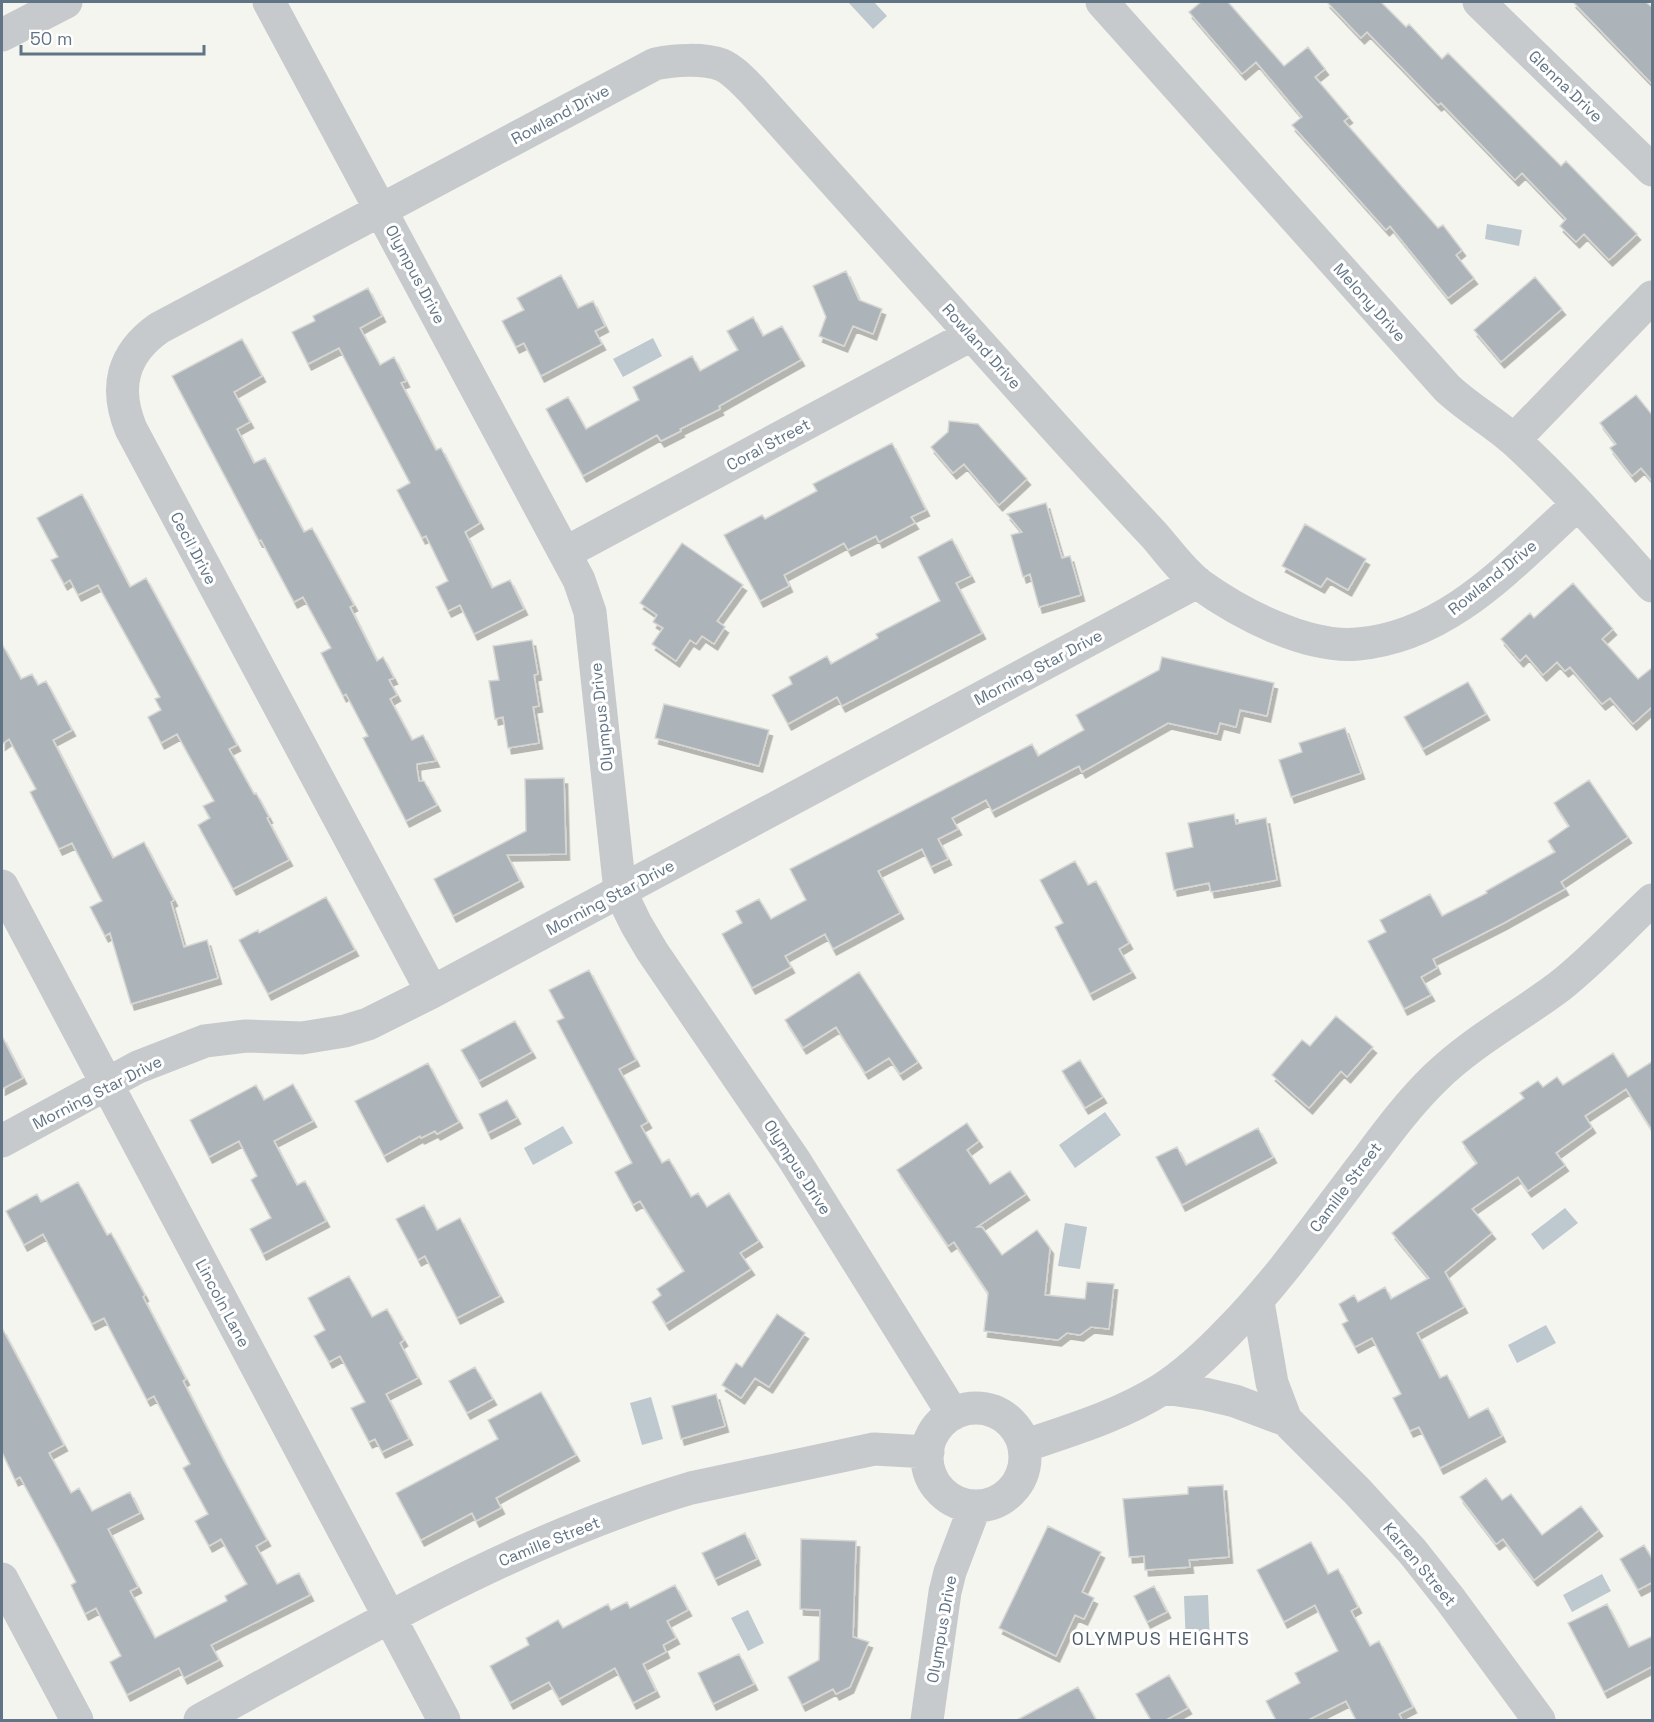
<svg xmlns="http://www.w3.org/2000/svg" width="1654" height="1722" viewBox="0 0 1654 1722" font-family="'Space Grotesk',sans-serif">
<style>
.water{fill:#bdc9cf}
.building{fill:#acb4ba;stroke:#d6d6d3;stroke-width:1.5;filter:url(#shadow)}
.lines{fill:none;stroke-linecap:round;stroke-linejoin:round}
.minor{stroke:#c7cacd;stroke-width:33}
.labels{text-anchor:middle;stroke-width:6;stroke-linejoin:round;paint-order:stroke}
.street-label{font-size:16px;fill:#617485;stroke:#fff}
.neighbourhood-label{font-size:18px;letter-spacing:1.5px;fill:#4f5d69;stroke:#fff}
</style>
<defs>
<filter id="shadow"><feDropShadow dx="3.5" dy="6" stdDeviation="0" flood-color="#0004"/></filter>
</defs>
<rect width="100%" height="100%" fill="#f5f5f0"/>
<path class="water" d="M848,2H874L887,16L873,29Z
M1487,224L1522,230L1519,246L1485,239Z
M653,338L662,356L623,377L613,359Z
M1105,1112L1121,1135L1075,1168L1059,1145Z
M563,1126L573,1143L533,1165L524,1148Z
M1565,1208L1578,1223L1543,1250L1531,1234Z
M1065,1223L1087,1227L1080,1269L1058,1266Z
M1546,1325L1556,1343L1517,1363L1508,1345Z
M651,1397L663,1439L642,1445L630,1403Z
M1602,1574L1611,1591L1572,1612L1563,1595Z
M1208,1595L1210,1645L1186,1646L1184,1596Z
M748,1610L764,1643L748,1651L731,1618Z"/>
<path class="building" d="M1201,2H1228L1284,66L1308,47L1325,69L1315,77L1349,117L1344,121L1438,228L1443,225L1462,250L1456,255L1474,278L1448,298L1390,226L1386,230L1292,125L1302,117L1256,62L1242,74L1189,12Z
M1327,2H1381L1406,27L1409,24L1442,59L1448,53L1561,166L1566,161L1637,234L1609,260L1584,234L1576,242L1560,226L1566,219L1522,173L1515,180L1441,103L1438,105L1367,32L1361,38Z
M1573,2H1646L1653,8V85Z
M846,271L859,300L882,309L873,334L853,326L844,346L819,336L826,317L813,286Z
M561,275L578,308L593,301L605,326L595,331L602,344L541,376L524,343L516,347L502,321L524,310L517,298Z
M1535,277L1562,309L1501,362L1474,330Z
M368,288L382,316L360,328L380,365L394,357L406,381L401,383L436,450L441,448L480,523L465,532L492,588L510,580L524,609L474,634L460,605L448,611L436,587L448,581L426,536L422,538L397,490L410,483L339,348L308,364L292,332L315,321L313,316Z
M753,317L763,336L782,326L801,360L719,406L720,409L680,429L681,431L661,441L657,435L583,476L546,409L568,397L586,429L639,400L633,387L692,356L700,371L738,350L727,331Z
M242,339L262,376L234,392L250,422L237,429L254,463L265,458L304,532L312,528L354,605L350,607L377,661L383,657L394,678L389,680L397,695L390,699L412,740L423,735L436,761L417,764V768L419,781H424L437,805L406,821L363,738L368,736L346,694L343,696L321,653L331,648L303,597L294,602L261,540L259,541L172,376Z
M1636,395L1653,416V482L1641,468L1632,476L1610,448L1616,444L1600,423Z
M949,421L978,424L1027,479L999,505L964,464L953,473L931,447L948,432Z
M892,443L926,510L911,517L915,523L879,542L876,536L848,550L844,543L784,575L789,586L760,601L724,535L762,515L765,519L817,491L813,484Z
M82,494L130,587L146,578L237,745L229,749L254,794L256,793L269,817L267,818L289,860L233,889L198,825L210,818L203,806L214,801L177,734L161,743L148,717L161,710L155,699L160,697L98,585L78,595L70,580L64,584L51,560L58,557L37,518Z
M1046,503L1062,558L1070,556L1081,595L1039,607L1030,574L1023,577L1011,535L1022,532L1007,514Z
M1305,524L1366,559L1348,590L1327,578L1321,587L1282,566Z
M952,539L971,576L956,583L982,633L842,706L837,697L788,724L772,695L792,684L789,677L827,656L831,664L878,638L876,634L940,601L918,557Z
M682,543L743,585L717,621L725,627L714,644L702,636L696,644L690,640L676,661L652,644L663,628L653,622L657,615L640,603Z
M1573,583L1613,629L1602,639L1638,679L1653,667V706L1633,724L1610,698L1602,704L1570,667L1565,671L1557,662L1543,675L1526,655L1520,661L1501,639L1530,613L1534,618Z
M532,640L538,674L534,675L539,706L533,707L539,743L508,748L503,717L495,719L489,681L499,680L493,646Z
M2,644L21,679L32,674L38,685L46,681L72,730L53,740L113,858L144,842L174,900L171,902L184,947L207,940L218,978L131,1004L110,933L105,936L90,907L102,901L72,843L59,849L30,792L36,789L9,739L2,744Z
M1162,657L1274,683L1267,716L1240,710L1236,727L1220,723L1217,734L1168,723L1082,772L1079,766L992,811L986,800L952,818L958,829L938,839L948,859L931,867L922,849L878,871L900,913L833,949L825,934L785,956L791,967L752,988L722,934L742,923L736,911L759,899L771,919L806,900L790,869L1032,744L1038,756L1084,730L1076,715L1159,670Z
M1468,682L1486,714L1423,749L1404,717Z
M664,704L769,730L759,766L655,738Z
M1345,728L1361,773L1291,797L1279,760L1302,752L1299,743Z
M564,778L566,854L507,855L520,881L453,916L434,879L526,831L525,779Z
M1589,780L1628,837L1561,882L1565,889L1504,923L1433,959L1437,968L1421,977L1431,995L1404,1009L1368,941L1386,932L1380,920L1430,894L1442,916L1487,893L1486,891L1555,852L1548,841L1569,826L1554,803Z
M1234,814L1236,824L1266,818L1277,880L1211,892L1209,883L1174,890L1166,853L1193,847L1188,823Z
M1075,861L1088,885L1096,881L1129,943L1119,949L1132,972L1090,994L1055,927L1063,923L1040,880Z
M326,897L355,950L268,994L239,940L258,930L259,933Z
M589,970L636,1060L619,1069L648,1122L641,1126L662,1163L669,1159L691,1197L698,1193L707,1207L729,1193L759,1241L740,1253L751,1269L666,1324L652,1302L661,1295L657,1289L684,1271L640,1201L633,1205L615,1172L632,1163L557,1021L564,1018L549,990Z
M859,972L918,1062L900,1074L889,1058L865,1073L836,1027L803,1048L785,1020Z
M1336,1016L1373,1047L1347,1077L1341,1071L1309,1108L1272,1075L1302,1040L1310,1046Z
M515,1021L532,1052L479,1081L461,1050Z
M2,1036L23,1078L2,1089Z
M1613,1053L1628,1077L1653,1061V1132L1626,1089L1585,1116L1592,1127L1556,1153L1565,1165L1528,1191L1518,1177L1472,1209L1492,1233L1445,1272L1464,1307L1417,1333L1440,1378L1447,1375L1469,1418L1488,1408L1502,1436L1440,1468L1419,1427L1410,1431L1393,1398L1401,1394L1372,1338L1355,1347L1342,1324L1348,1321L1339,1304L1354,1295L1358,1302L1385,1287L1391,1299L1429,1278L1392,1233L1477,1163L1462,1142L1524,1098L1520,1093L1538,1081L1543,1087L1557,1077L1563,1085Z
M1080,1060L1103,1097L1085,1108L1062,1071Z
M428,1063L459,1122L437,1134L435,1131L421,1138L420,1136L384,1156L355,1101Z
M293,1084L313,1121L274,1141L297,1185L305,1181L326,1221L263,1254L250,1229L271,1218L251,1180L257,1176L239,1141L209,1157L190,1120L256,1085L264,1100Z
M507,1100L517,1118L488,1133L479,1114Z
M967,1123L979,1141L967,1150L990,1184L1010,1171L1026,1194L977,1227H982L1002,1255L1037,1230L1050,1248L1045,1295L1085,1299L1087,1282L1114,1284L1109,1329L1091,1327L1080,1335L1067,1333L1058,1340L984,1331L988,1293L954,1242L948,1246L897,1170Z
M1258,1128L1273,1157L1182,1205L1156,1157L1177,1147L1186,1165Z
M78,1182L107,1235L111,1233L145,1295L143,1297L186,1379L183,1381L224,1461L267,1540L256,1546L277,1584L299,1573L310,1595L211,1645L219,1660L184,1678L179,1668L127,1695L110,1662L121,1656L96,1608L85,1614L71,1585L76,1582L58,1547L20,1477L15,1480L2,1452V1328L64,1445L49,1453L71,1493L79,1488L92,1511L130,1492L140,1513L108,1529L138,1587L130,1591L155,1638L227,1601L225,1596L247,1584L221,1539L209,1546L195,1521L208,1514L183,1468L190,1464L154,1396L147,1400L104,1318L92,1324L43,1234L24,1245L6,1211L37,1194L41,1202Z
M424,1205L437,1230L460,1218L500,1296L457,1318L425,1256L418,1260L396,1219Z
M349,1276L372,1317L387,1309L404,1340L400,1343L418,1378L386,1394L409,1439L382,1452L375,1439L369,1442L351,1408L365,1402L340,1356L329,1362L314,1336L325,1330L308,1298Z
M777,1314L805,1333L769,1387L755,1378L741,1398L722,1385L736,1363L742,1367Z
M475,1367L493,1399L467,1413L449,1381Z
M541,1392L576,1455L496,1498L501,1508L476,1521L472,1513L421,1540L396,1493L498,1439L488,1420Z
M716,1394L725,1426L681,1439L672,1406Z
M1486,1478L1502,1500L1511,1494L1542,1535L1581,1506L1599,1530L1534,1580L1503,1539L1496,1544L1460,1497Z
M1223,1485L1229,1557L1189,1560L1190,1567L1145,1570L1144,1556L1129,1557L1123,1499L1188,1494V1487Z
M1048,1526L1101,1552L1082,1592L1094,1598L1084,1619L1075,1615L1056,1656L999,1628Z
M745,1533L757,1559L715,1579L702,1553Z
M801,1539L856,1541L853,1637L869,1642L850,1687L836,1694L833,1689L802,1705L788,1677L819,1660L820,1610L800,1609Z
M1311,1542L1328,1574L1338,1569L1358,1607L1351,1611L1370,1646L1379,1641L1413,1707L1399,1714L1402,1720H1356L1346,1701L1308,1720H1276L1266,1701L1300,1683L1295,1673L1338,1651L1315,1605L1284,1622L1257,1570Z
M1644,1545L1653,1560V1582L1638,1590L1620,1559Z
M675,1585L688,1610L667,1621L676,1638L663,1645L666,1652L643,1664L656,1691L633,1703L615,1668L559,1699L549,1682L510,1703L490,1666L529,1645L526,1638L558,1620L563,1628L608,1604L611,1610L627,1602L630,1608Z
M1154,1586L1167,1612L1147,1622L1134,1596Z
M1607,1604L1629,1647L1653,1636V1666L1604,1692L1568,1623Z
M739,1654L754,1684L713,1704L698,1673Z
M1169,1675L1188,1708L1166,1720H1151L1136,1694Z
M1078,1687L1096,1720H1017Z"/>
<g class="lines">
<path class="minor" d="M269,2L579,580L590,612L620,891L636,924L652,951L795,1161L953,1414
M1102,2L1447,388C1468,408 1494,422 1516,442C1565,487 1608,537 1652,586
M1479,2L1652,170
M2,35L66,2
M1514,440L1652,297
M565,553L971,335
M2,886L444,1720
M432,992L131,429C114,388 122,354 159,328L655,64C673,60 704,58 722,65C733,70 743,81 752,90C855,204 957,319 1060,433C1091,467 1122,501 1154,535C1168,551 1182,571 1199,584C1239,613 1307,649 1358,644C1450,636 1513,562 1578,504
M2,1141L138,1067L205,1041L246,1036L302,1038L345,1031L368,1024L432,992L1197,582
M1258,1302L1272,1383L1286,1420
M1164,1388L1205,1394L1235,1401L1286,1420L1357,1491L1412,1551L1450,1599L1539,1720
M927 1457a49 49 0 1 1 98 0a49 49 0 1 1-98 0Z
M1024,1446C1071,1430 1119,1416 1162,1389C1187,1373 1210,1351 1230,1330C1282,1277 1324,1215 1369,1157C1390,1129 1411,1101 1436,1077C1473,1041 1519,1017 1560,986C1593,960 1622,928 1652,900
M2,1579L77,1720
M200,1720C359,1634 516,1540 691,1488L874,1449L928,1452
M927,1720L945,1592L950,1572L975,1506"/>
</g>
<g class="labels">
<g class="street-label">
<text transform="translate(1566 86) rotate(44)" y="6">Glenna Drive</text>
<text transform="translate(560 114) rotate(-28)" y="6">Rowland Drive</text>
<text transform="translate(416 274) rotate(62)" y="6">Olympus Drive</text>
<text transform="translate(1370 302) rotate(48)" y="6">Melony Drive</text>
<text transform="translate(982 346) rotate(48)" y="6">Rowland Drive</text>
<text transform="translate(768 444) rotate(-28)" y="6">Coral Street</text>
<text transform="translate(194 548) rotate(62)" y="6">Cecil Drive</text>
<text transform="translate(1492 577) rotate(-39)" y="6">Rowland Drive</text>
<text transform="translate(1038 667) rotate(-28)" y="6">Morning Star Drive</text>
<text transform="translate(601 717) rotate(-96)" y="6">Olympus Drive</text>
<text transform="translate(610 897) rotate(-28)" y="6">Morning Star Drive</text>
<text transform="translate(97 1092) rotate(-27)" y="6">Morning Star Drive</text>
<text transform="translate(798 1167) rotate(57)" y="6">Olympus Drive</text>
<text transform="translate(1345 1187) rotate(-53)" y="6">Camille Street</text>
<text transform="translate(223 1303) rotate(62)" y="6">Lincoln Lane</text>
<text transform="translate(549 1541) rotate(-22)" y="6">Camille Street</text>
<text transform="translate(1420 1564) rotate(50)" y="6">Karren Street</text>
<text transform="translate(941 1629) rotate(-80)" y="6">Olympus Drive</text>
</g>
<g class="neighbourhood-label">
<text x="1161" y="1645">OLYMPUS HEIGHTS</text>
</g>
</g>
<rect width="1654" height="1722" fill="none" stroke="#617485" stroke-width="6"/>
<path d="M21 45v9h183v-9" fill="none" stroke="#617485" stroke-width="3"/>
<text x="30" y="45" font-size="18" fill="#617485" stroke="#ffffff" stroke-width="4.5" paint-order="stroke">50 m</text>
</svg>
